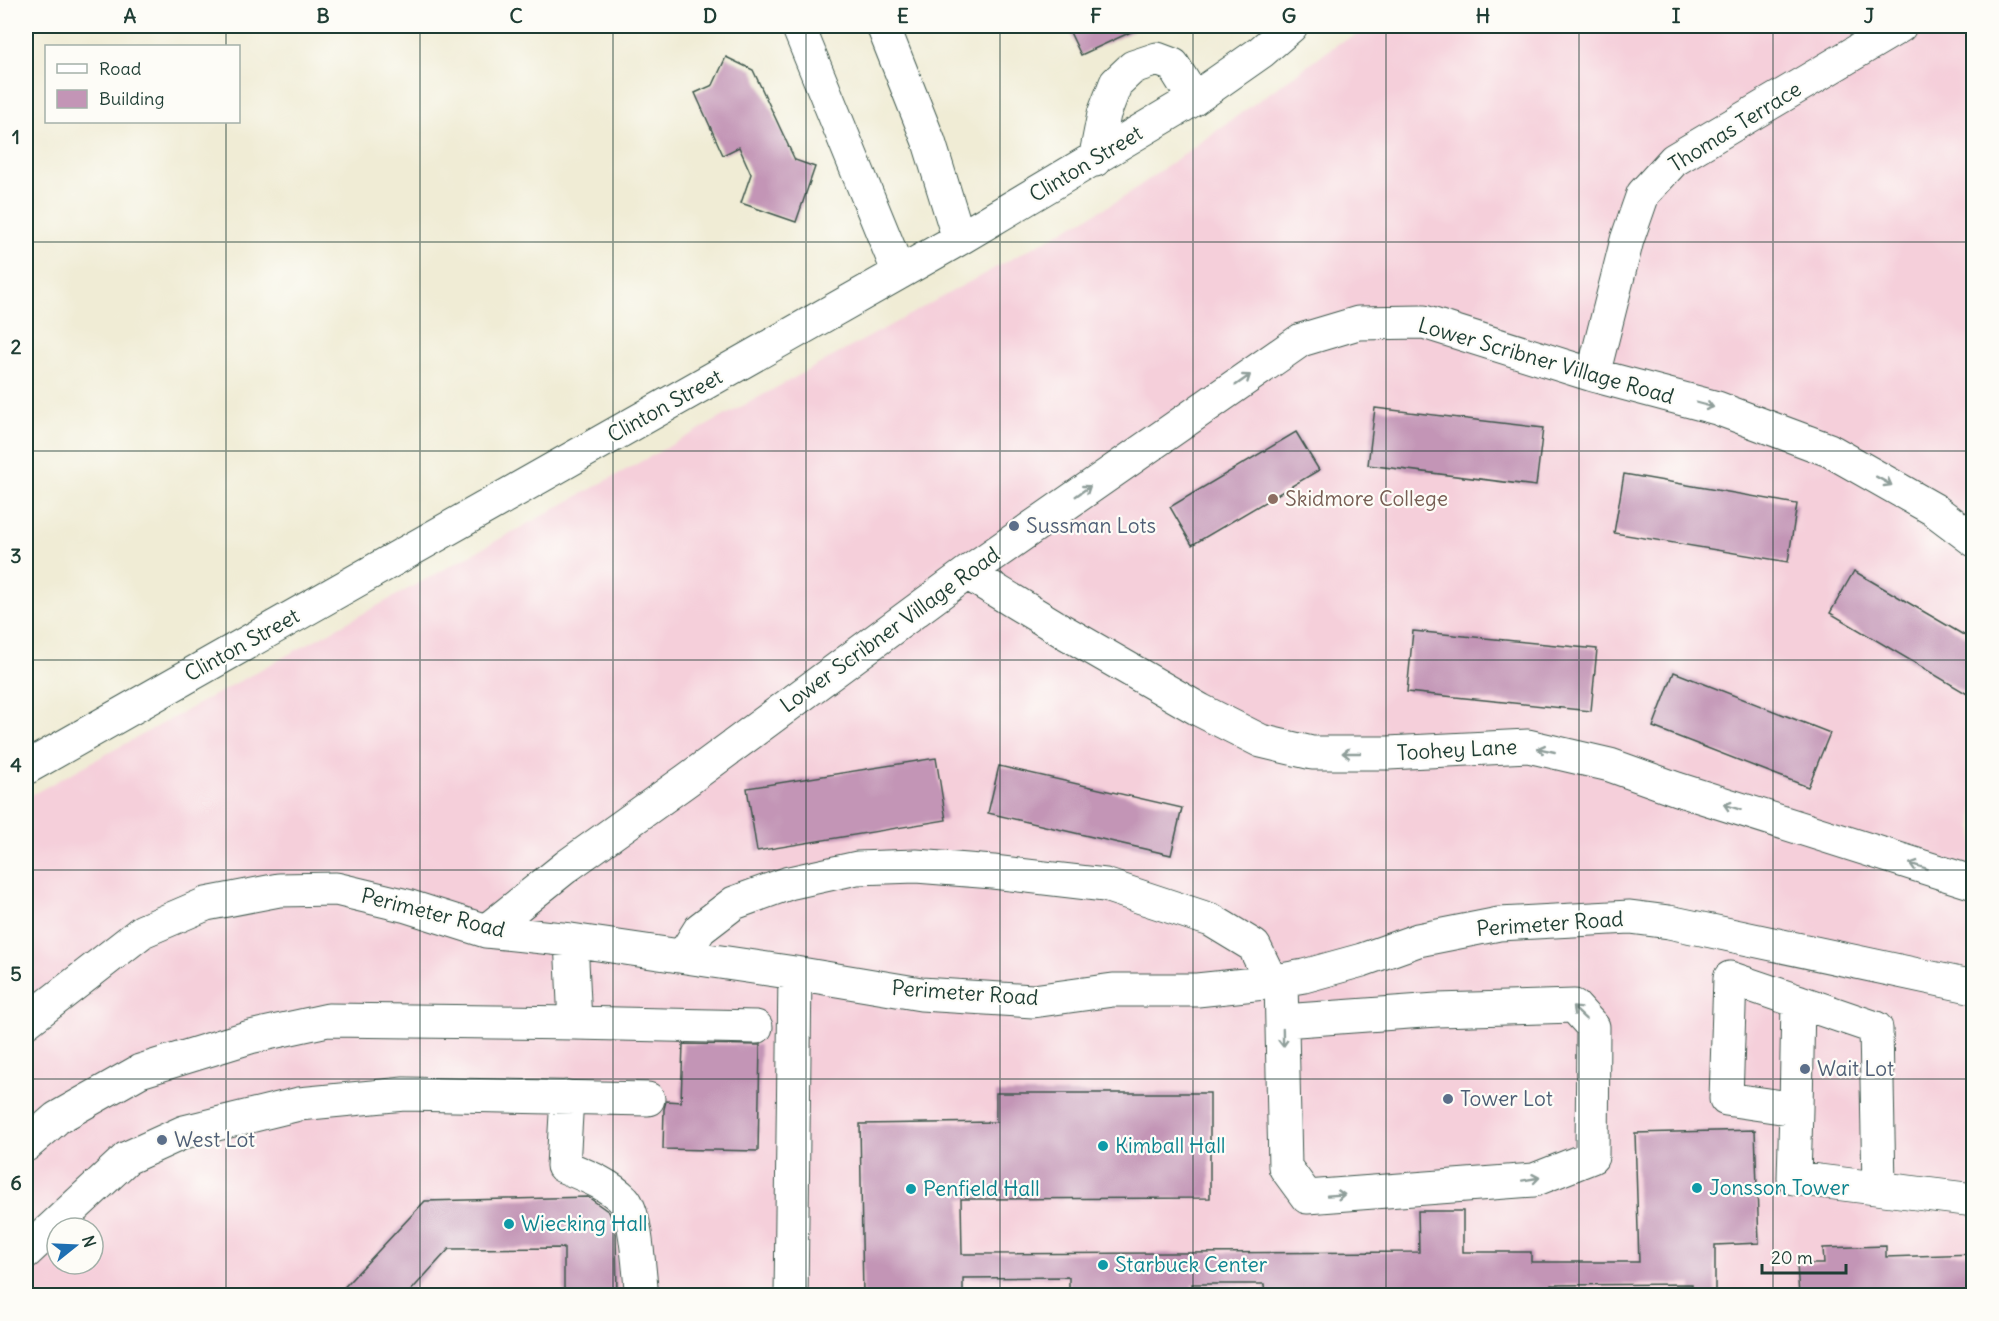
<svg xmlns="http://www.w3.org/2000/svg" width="1999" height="1321" viewBox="0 0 1999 1321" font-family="Delius,sans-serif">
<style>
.built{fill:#f5cfda;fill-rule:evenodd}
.building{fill:#c395b6}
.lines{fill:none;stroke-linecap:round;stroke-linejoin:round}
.minor-casing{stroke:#3e574c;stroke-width:35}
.minor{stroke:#fff;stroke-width:33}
.oneway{stroke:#8f9e9a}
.grid{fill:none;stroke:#1f3d34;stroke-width:1.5;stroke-opacity:0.55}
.education-dot{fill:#8d6e63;stroke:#fdfcf7;stroke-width:2}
.service-dot{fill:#5c6f8a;stroke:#fdfcf7;stroke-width:2}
.culture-dot{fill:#0f9aa8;stroke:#fdfcf7;stroke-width:2}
.labels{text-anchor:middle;stroke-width:4.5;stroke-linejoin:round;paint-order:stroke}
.street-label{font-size:21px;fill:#1f3d34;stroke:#fdfcf7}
.education-label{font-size:21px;fill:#785e54;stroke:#fdfcf7;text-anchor:start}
.service-label{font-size:21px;fill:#4e5e75;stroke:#fdfcf7;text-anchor:start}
.culture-label{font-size:21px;fill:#0d838f;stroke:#fdfcf7;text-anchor:start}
.neatline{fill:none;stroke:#1f3d34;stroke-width:2}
.grid-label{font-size:20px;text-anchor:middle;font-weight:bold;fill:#1f3d34}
</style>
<rect width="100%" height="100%" fill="#fdfcf7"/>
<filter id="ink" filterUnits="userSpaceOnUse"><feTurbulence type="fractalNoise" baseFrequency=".0167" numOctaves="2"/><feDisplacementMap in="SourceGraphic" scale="12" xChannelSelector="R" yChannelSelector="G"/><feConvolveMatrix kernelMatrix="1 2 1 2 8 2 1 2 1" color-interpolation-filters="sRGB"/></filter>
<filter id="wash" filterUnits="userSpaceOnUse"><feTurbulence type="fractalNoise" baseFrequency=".008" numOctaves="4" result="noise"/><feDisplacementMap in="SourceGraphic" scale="24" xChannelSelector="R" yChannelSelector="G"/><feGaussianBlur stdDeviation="1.35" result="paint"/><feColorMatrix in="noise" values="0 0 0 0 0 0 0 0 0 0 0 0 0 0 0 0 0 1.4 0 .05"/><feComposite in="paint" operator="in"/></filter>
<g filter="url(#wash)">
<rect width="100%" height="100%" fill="#f0ecd5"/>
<path class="built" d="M1378,26H1973V1295L26,1296V798L1121,199L1339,43ZM57,1228H93V1264H57Z"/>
<g id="blocks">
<path class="building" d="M1067,26H1144L1081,55Z
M726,57L753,70L795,160L815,167L796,222L741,203L751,174L739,147L723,155L695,93L713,85Z
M1375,408L1543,428L1536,486L1368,465Z
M1296,432L1319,470L1192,545L1170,507Z
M1624,474L1797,504L1788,562L1614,533Z
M1854,571L1974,641V698L1830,613Z
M1413,631L1597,649L1591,711L1407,692Z
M1674,672L1830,733L1808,787L1653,727Z
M936,758L946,820L757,851L747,788Z
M999,766L1182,808L1171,855L988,813Z
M683,1044L760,1045L758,1151L663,1149L664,1109L666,1101L681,1102Z
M996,1093H1210V1198L961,1199L962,1254L1419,1252L1418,1211H1463V1252H1531V1262H1639L1635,1133L1755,1130L1759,1243L1715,1245V1296H1692V1284L1551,1285V1296H1265L1264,1284H1192V1296H1069V1277L963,1278V1296H863L860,1124L996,1122Z
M588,1197L609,1212L614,1223L616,1234L617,1296H564V1248L449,1249L406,1296H336L425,1201Z
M1886,1246V1257L1974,1254V1296H1799L1797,1264H1824L1823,1248Z"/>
</g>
</g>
<g filter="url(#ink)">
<use href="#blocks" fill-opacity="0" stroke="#3e574c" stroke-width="1.5"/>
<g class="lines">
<defs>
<path id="minor" d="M798,26L899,273
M883,26L929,142L959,239
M1095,160L1104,114L1116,83L1133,67L1157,59L1173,65L1194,99
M1593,375L1627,240L1643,194L1674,160L1900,26
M967,573L1061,630L1200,710L1261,741L1312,753H1388L1528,746L1610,765L1677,789L1974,883
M26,768L959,239L1194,99L1261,52L1291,26
M486,931L567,866L687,780L967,573L1301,340L1358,323L1424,322L1593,375L1717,408L1829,450L1933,509L1974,540
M571,940L575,1023L756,1027
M683,956L700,929L734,903L789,883L857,868L916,866L993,872L1105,885L1211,920L1254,946L1271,981
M1281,980L1285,1167L1307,1197L1534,1180L1592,1157L1593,1027L1574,1006L1437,1010L1283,1021
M26,1022L143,931L206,904L279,890L336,889L407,906L486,931L571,940L795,973L921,994L1033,1001L1113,990H1197L1264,983L1304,976L1362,960L1418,940L1499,924L1630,917L1669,922L1974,987
M567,1097L563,1166C584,1175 607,1183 624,1200C637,1214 639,1275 642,1296
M1796,1109L1798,1001
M26,1145L57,1118L140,1071L250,1037L328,1020L575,1023
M1879,1188L1876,1028L1730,978L1726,1099L1796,1109L1794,1178L1974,1200
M26,1252L127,1158L184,1132L299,1104L404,1094L648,1099
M791,1296L795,973"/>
</defs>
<use href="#minor" class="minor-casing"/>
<use href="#minor" class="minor"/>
</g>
<defs><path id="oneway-shaft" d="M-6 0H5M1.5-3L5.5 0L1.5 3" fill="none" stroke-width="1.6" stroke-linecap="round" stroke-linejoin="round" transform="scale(1.5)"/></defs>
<g class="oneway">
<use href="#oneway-shaft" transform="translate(1243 380) rotate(-35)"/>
<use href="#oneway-shaft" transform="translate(1705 405) rotate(15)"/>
<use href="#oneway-shaft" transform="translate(1884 481) rotate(29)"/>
<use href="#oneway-shaft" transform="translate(1083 491) rotate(-35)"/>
<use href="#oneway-shaft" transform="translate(1546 750) rotate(-167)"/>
<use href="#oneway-shaft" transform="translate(1351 753) rotate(-180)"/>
<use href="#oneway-shaft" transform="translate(1732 807) rotate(-162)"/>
<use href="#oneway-shaft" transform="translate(1918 866) rotate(-163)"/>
<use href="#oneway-shaft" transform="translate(1579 1013) rotate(-137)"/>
<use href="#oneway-shaft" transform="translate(1283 1038) rotate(89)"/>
<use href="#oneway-shaft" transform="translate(1531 1179) rotate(-10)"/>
<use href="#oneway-shaft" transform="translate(1336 1195) rotate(-4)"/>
</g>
</g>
<path class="grid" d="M226,26V46M420,26V1296M613,26V1296M806,26V1296M1000,26V1296M1193,26V1296M1386,26V1296M1579,26V1296M1773,26V1296M226,122V1296M26,242H1974M26,451H1974M26,660H1974M26,870H1974M26,1079H1974"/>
<circle class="education-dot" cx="1273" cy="499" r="6"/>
<g class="service-dot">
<circle cx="1014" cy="526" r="6"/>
<circle cx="1805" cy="1069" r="6"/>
<circle cx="1448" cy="1099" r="6"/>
<circle cx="162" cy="1140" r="6"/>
</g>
<g class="culture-dot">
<circle cx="1103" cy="1146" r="6"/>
<circle cx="1697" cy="1188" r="6"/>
<circle cx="911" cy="1189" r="6"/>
<circle cx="509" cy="1224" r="6"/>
<circle cx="1103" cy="1265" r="6"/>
</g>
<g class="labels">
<g class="street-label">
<text transform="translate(1735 127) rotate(-32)" y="7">Thomas Terrace</text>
<text transform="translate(1086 164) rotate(-31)" y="7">Clinton Street</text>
<text transform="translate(1546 361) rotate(16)" y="7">Lower Scribner Village Road</text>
<text transform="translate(665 406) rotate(-29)" y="7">Clinton Street</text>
<text transform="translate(890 630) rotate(-36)" y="7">Lower Scribner Village Road</text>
<text transform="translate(242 645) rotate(-29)" y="7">Clinton Street</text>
<text transform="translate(1457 750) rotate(-3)" y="7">Toohey Lane</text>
<text transform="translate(433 913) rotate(14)" y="7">Perimeter Road</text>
<text transform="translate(1550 924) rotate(-4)" y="7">Perimeter Road</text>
<text transform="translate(965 993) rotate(4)" y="7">Perimeter Road</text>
</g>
<g class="education-label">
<text x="1285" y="506">Skidmore College</text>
</g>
<g class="service-label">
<text x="1026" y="533">Sussman Lots</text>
<text x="1817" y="1076">Wait Lot</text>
<text x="1460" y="1106">Tower Lot</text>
<text x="174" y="1147">West Lot</text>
</g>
<g class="culture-label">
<text x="1115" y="1153">Kimball Hall</text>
<text x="1709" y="1195">Jonsson Tower</text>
<text x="923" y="1196">Penfield Hall</text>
<text x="521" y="1231">Wiecking Hall</text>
<text x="1115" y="1272">Starbuck Center</text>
</g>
</g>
<rect width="1999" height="1321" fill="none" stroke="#fdfcf7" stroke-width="66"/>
<rect x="45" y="45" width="195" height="78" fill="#fdfcf7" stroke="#a4b0a9" stroke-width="1.5"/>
<rect x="57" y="64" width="30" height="9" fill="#ffffff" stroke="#a4b0a9" stroke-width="1.5"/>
<text x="99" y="75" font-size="18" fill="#1f3d34">Road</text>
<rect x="57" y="90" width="30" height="18" fill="#c395b6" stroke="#a4b0a9" stroke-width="1.5"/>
<text x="99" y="105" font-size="18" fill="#1f3d34">Building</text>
<g transform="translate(75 1246) rotate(72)"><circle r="28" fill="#fdfcf7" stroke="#a4b0a9" stroke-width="1.5"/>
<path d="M0-4.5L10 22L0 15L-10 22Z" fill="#1f6fb2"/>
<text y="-9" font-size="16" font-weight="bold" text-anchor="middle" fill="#1f3d34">N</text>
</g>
<path d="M1762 1264v9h84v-9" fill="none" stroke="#1f3d34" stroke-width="3"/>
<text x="1771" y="1264" font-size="18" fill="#1f3d34" stroke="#fdfcf7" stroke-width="4.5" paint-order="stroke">20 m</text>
<rect x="33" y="33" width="1933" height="1255" class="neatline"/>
<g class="grid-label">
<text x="130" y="23">A</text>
<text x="323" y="23">B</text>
<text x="516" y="23">C</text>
<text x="710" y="23">D</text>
<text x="903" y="23">E</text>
<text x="1096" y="23">F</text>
<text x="1289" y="23">G</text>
<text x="1483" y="23">H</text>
<text x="1676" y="23">I</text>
<text x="1869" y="23">J</text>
<text x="16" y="144">1</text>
<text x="16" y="354">2</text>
<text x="16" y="563">3</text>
<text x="16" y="772">4</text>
<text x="16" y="981">5</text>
<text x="16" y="1190">6</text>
</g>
</svg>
